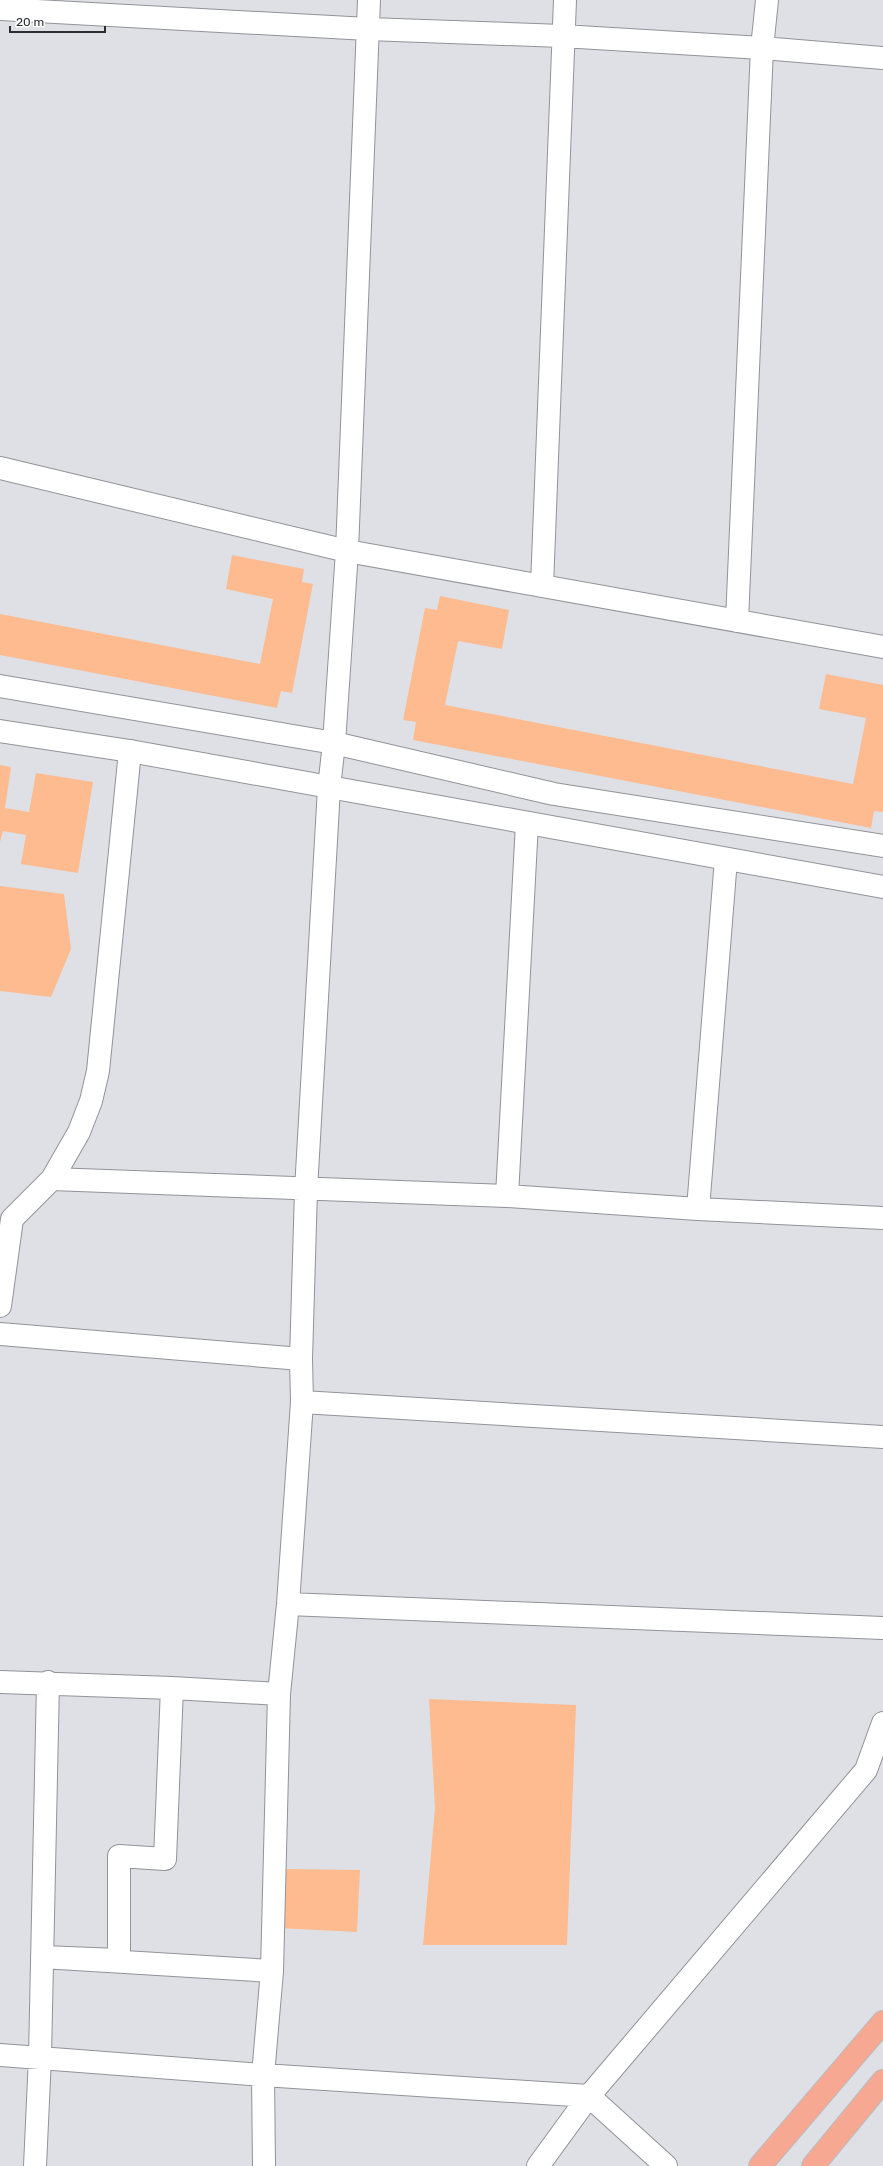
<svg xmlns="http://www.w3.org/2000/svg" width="883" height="2166" viewBox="0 0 883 2166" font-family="Rubik,sans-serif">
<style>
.building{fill:#fdbb8f}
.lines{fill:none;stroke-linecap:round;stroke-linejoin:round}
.minor-casing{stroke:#909398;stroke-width:24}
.tertiary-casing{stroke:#909398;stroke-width:24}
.trunk-casing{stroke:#bbbcbd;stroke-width:24}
.minor{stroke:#fff;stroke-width:22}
.tertiary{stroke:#fff;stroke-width:22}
.trunk{stroke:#f6a892;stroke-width:22}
</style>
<rect width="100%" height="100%" fill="#dee0e6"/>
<path class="building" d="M232,555L304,569L302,582L313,584L292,693L281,691L277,708L0,655V614L260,664L273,599L226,589Z
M440,596L509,610L502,649L458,641L445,705L853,784L866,718L819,709L826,674L883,685V812L874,811L871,828L413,740L416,722L403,720L425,608L437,610Z
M0,765L11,767L5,808L29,812L36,773L93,782L78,873L21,864L26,835L3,831L0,842Z
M0,886L64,894L71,949L51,997L0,991Z
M429,1699L576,1705L567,1945H423L435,1808Z
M285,1869L360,1870L357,1932L279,1928Z"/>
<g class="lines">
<defs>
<path id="minor" d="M0,9L368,29L562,36L762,48L883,58
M0,468L347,551L883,647
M542,586L565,0
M737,621L762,48L767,0
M52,1179L507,1196L698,1209L883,1218
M507,1196L527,823
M698,1209L726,859
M0,1306L12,1219L52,1179L79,1132L91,1101L98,1071L130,751
M0,1334L301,1359
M302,1402L883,1437
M288,1604L883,1628
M0,1682L172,1688L279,1694
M172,1688L165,1859L119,1856V1960L42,1957L272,1971
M0,2055L263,2075L589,2096L666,2166
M35,2166L40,2057L48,1682
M264,2166L263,2075L272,1971L279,1694L288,1604L302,1402L301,1359L306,1190L329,788L334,743L347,551L369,0
M538,2166L589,2096L866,1770L883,1723"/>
<path id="tertiary" d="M0,686L334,743L554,794L883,846
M0,731L130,751L883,887"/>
<path id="trunk" d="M760,2166L883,2022
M813,2166L883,2081"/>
</defs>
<use href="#minor" class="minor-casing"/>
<use href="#tertiary" class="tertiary-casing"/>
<use href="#trunk" class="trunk-casing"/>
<use href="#minor" class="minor"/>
<use href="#tertiary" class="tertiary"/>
<use href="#trunk" class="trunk"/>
</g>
<path d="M10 26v6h95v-6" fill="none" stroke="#2c2d30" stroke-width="2"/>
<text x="16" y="26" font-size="12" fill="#2c2d30" stroke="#ffffff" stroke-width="3" paint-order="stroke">20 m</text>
</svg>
